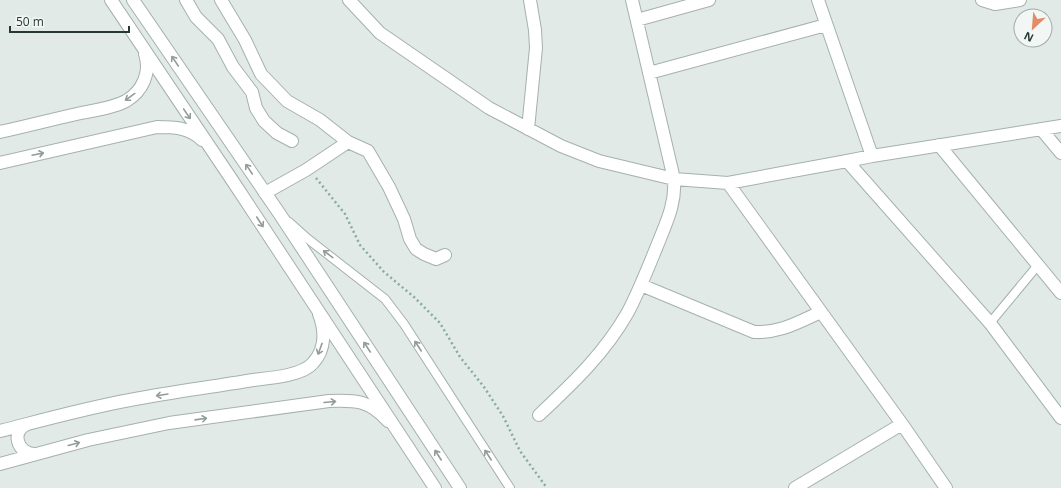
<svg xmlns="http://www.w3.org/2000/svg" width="1061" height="488" viewBox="0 0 1061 488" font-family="'Open Sans',sans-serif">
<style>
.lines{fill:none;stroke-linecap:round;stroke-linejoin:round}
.service-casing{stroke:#a5b1ae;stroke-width:10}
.minor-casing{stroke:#a5b1ae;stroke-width:14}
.tertiary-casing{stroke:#a5b1ae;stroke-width:14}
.path{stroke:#86aba1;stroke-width:2.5;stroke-dasharray:2 3;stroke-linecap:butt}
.service{stroke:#fff;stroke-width:8}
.minor{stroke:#fff;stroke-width:12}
.tertiary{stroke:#fff;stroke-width:12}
.oneway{stroke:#929c9a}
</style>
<rect width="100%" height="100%" fill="#e2eae7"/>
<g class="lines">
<defs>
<path id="service" d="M289,222L308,239L385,299L404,324L510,488
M990,323L1038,265"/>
<path id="minor" d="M186,0L196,17L218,39L233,67L252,92L256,108L264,121L277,133L292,141
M221,0L245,40L261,74L287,101L320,120L348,142L306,170L265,193
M349,0L380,33L489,108L561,146L599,161L674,179L728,183L847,161L872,156L1061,126
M818,0L872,156
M982,0L995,4L1020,0
M637,20L709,0
M649,73L826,25
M528,129L536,48L535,30L530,0
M1041,129L1061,153
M348,142L368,151L389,187L404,219L410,239L416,249L424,254L436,259L445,255
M939,145L1061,293
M847,161L990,323L1061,418
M728,183L902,424L946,488
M641,285L754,332C781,333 798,322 821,312
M539,415C572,384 605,353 628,312C639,291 648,268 657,246C666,223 676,204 674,179L632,0
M28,424C10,430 17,455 36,454
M0,431C43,420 86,408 130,400C171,392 212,387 253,380C269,378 302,376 313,363C326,349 325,330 319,314
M0,464L88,440L169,423L329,401C356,400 369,400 388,421
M795,488L902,424"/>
<path id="tertiary" d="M111,0L234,183L435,488
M133,0L279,213L460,488
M0,132C27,126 54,119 81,113C96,110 113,108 126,101C143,91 151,72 145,54
M0,163L157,127C173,127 189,127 202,140"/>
</defs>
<use href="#service" class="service-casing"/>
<use href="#minor" class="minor-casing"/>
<use href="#tertiary" class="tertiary-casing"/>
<path class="path" d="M316,178L345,214L360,245L384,272L414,297L440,323L460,357L484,387L503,416L520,451L547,488"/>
<use href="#service" class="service"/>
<use href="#minor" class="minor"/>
<use href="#tertiary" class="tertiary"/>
</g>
<defs><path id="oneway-shaft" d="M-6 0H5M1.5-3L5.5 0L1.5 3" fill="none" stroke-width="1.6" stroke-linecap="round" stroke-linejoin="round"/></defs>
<g class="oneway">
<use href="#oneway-shaft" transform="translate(175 61) rotate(-124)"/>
<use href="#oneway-shaft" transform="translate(130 97) rotate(144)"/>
<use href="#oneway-shaft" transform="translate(187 114) rotate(56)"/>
<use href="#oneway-shaft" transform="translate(38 154) rotate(-12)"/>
<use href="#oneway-shaft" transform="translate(249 169) rotate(-124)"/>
<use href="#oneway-shaft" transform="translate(260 222) rotate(57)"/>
<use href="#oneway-shaft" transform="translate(328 254) rotate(-143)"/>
<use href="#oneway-shaft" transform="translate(418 346) rotate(-123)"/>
<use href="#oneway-shaft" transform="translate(367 347) rotate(-123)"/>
<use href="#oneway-shaft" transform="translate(320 349) rotate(110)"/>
<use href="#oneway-shaft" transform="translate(162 395) rotate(171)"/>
<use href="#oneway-shaft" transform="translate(330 402) rotate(-5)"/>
<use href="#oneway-shaft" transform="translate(201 419) rotate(-8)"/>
<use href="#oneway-shaft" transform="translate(74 444) rotate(-15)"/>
<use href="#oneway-shaft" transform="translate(438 455) rotate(-123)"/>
<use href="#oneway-shaft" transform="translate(488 455) rotate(-123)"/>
</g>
<g transform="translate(1033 28) rotate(206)"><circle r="19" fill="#f2f7f5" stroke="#a0aba8"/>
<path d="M0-3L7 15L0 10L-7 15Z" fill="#e38d67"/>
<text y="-6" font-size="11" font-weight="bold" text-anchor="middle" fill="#243935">N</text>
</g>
<path d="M10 26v6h119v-6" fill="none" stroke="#243935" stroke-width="2"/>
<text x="16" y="26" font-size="12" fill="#243935" stroke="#f2f7f5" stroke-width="3" paint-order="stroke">50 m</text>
</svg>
